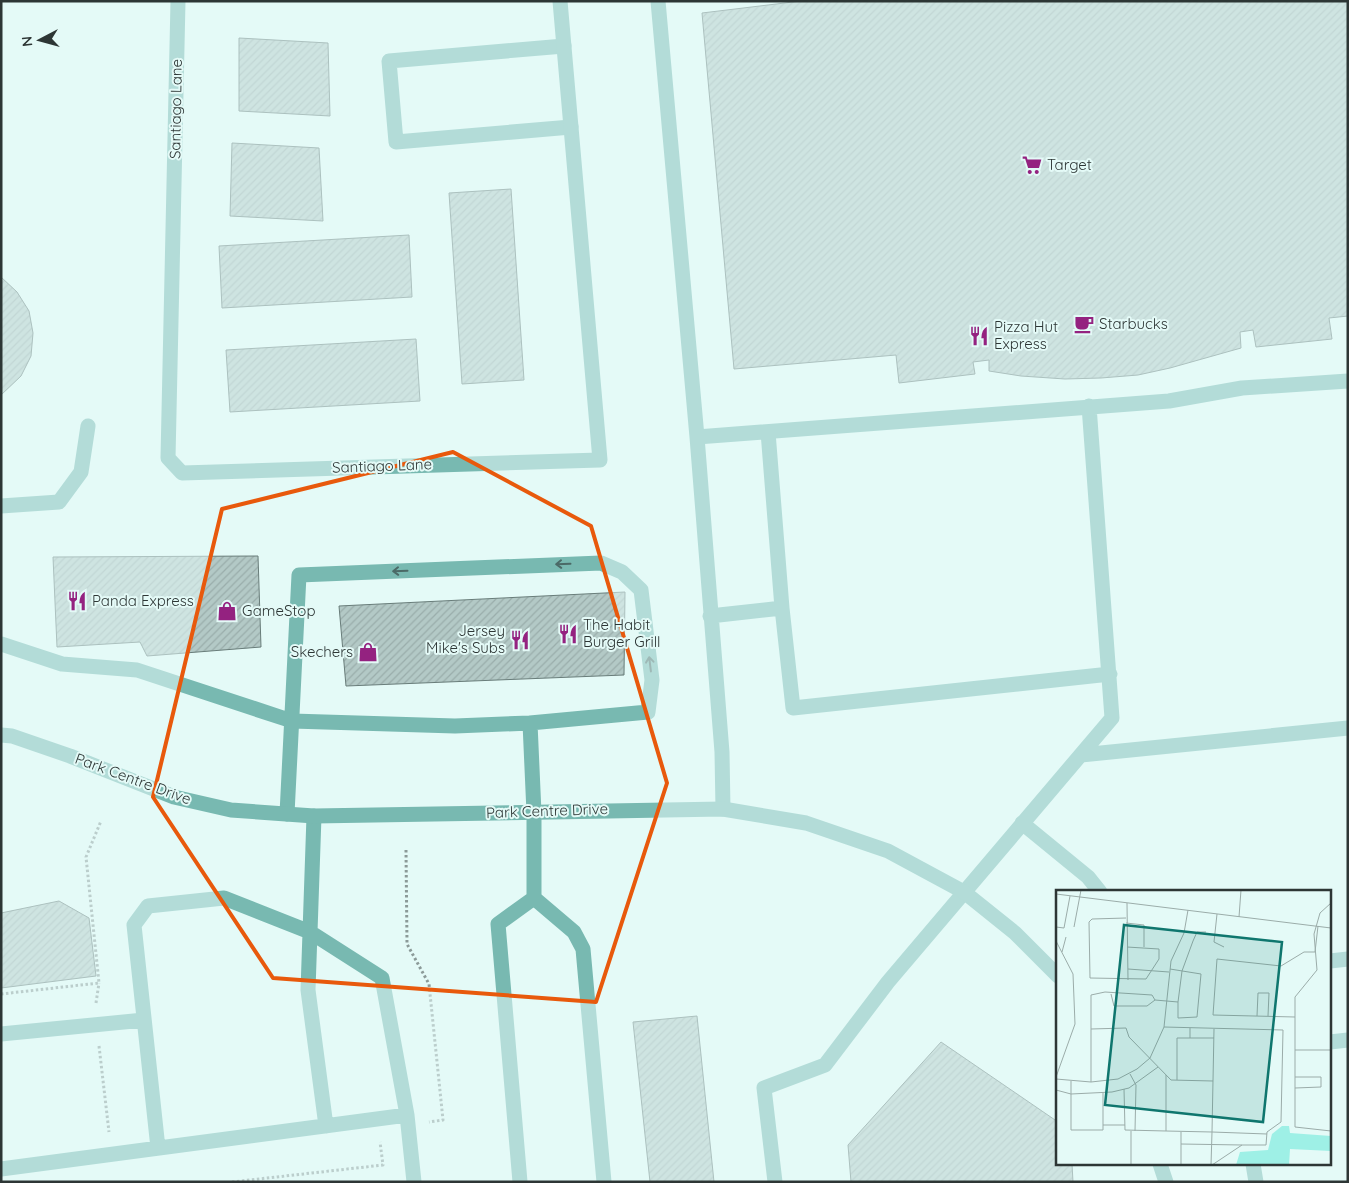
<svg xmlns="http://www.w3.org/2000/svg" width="1349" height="1183" viewBox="0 0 1349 1183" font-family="Quicksand,sans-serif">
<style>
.building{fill:url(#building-hatch);stroke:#697d7a}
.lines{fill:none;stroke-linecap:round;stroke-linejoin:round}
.path{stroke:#8b9a98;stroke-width:3;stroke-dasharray:2.5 2.5;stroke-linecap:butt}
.lane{stroke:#78b9b1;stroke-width:15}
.street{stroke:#78b9b1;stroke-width:15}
.oneway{stroke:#4b6a67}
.marked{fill:none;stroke:#e8590c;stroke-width:4;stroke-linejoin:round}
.labels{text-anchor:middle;stroke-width:4;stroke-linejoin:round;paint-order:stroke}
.street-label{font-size:15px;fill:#2d3635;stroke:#e4faf7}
.poi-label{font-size:15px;fill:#2d3635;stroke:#e4faf7;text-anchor:start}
.inset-road{fill:none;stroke:#9baca9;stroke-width:1}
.view{fill:#0f766e;fill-opacity:0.15;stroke:#0f766e;stroke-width:2.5}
.inset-edge{fill:none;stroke:#2d3635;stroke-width:2.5}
</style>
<defs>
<pattern id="building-hatch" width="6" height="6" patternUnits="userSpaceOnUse" patternTransform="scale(1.25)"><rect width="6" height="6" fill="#b3c9c6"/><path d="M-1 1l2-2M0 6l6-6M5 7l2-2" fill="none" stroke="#9aadab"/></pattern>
</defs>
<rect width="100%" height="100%" fill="#e4faf7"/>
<path class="building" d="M801,1H1348V316L1329,318L1332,339L1256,347L1253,330L1240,332L1241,348L1170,368L1138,375L1101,378L1065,379L1021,376L989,371V360L973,362L975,374L899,383L896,355L734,369L702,13Z
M239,38L328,43L330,116L239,111Z
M232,143L319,148L323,221L230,216Z
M511,189L524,380L462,384L449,193Z
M409,235L412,297L222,308L219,246Z
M1,277L17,292L29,311L33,333L31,356L21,376L1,395Z
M416,339L420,401L230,412L226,350Z
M258,556L261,647L147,656L140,642L57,647L53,557Z
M625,592L624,675L346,686L339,606Z
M59,901L89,918L96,976L1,988V913Z
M697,1016L714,1182H650L633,1022Z
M941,1042L1058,1122V1164H1072L1073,1182H851L848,1145Z"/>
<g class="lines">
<path class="path" d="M406,850L407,944L429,984L443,1120L429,1122
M1,994L99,983L86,857L101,821
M96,1003L99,983
M99,1046L109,1132
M232,1182L383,1165L380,1142"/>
<path class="lane" d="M658,1L697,437L722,752L723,809
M564,46L389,61L396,142L571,127
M768,432L782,608
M697,437L1169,401L1242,388L1348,381
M1,506L59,502L81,472L88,426
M710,616L782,608L793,708L1110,674
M1,644L62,664L137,670L292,721L455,726L530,723L534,813V898L498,924L520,1182
M1081,755L1348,728
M287,814L299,575L601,563L622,572L641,590L652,680L648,712L530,723
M314,816L308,990L326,1126
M1022,823L1088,877L1100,892
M534,898L574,932L583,949L604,1182
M1330,961L1348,959
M1,1034L144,1020
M1330,1042L1348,1040
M158,1148L134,925L148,906L224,898L310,932L382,978L407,1115L414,1182
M1253,1164L1256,1182
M1,1169L407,1115
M775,1182L764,1088L825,1065L888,982L1112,718L1089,406"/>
<path class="street" d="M178,1L168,458L182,473L600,460L560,1
M1,735L12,736L70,756L174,797L231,810L314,816L723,809L806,823L888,851L964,892L1015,933L1058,976
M1160,1164L1166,1182"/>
</g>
<defs><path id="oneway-shaft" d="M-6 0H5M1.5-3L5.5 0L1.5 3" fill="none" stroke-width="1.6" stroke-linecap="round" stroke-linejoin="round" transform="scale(1.25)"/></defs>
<g class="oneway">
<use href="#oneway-shaft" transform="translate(563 564) rotate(178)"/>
<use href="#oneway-shaft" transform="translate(400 571) rotate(178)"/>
<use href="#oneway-shaft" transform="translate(650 664) rotate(-97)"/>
</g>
<path d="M0 0H1349V1183H0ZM453,452L591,526L667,783L596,1002L273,978L153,797L222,509Z" fill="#e4faf7" fill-opacity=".55" fill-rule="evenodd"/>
<path class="marked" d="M453,452L591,526L667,783L596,1002L273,978L153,797L222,509Z"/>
<defs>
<symbol id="supermarket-bare" viewBox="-9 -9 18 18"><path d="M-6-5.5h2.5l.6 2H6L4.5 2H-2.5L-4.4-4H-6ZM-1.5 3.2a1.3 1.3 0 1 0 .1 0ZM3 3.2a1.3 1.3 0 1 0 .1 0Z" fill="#942280" stroke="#e4faf7" stroke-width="2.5" paint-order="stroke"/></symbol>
<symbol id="cafe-bare" viewBox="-9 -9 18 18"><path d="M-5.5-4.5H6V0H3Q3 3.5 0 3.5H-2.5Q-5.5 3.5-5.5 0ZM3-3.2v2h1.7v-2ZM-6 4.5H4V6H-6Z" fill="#942280" stroke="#e4faf7" stroke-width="2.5" paint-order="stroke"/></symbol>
<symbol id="restaurant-bare" viewBox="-9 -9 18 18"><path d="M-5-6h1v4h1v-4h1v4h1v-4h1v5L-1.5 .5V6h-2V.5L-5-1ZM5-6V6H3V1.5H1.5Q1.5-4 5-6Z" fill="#942280" stroke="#e4faf7" stroke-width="2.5" paint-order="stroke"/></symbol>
<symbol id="shop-bare" viewBox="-9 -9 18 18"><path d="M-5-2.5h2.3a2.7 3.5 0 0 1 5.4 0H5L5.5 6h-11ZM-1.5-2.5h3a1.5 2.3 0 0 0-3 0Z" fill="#942280" stroke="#e4faf7" stroke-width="2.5" paint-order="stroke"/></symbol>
</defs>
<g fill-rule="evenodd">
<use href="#supermarket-bare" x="1018" y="151" width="28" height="28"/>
<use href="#cafe-bare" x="1070" y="310" width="28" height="28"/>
<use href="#restaurant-bare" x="965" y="322" width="28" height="28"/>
<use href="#restaurant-bare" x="63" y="587" width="28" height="28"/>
<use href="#shop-bare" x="213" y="597" width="28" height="28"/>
<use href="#restaurant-bare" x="554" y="620" width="28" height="28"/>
<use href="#restaurant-bare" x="506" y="626" width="28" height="28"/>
<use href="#shop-bare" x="354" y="638" width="28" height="28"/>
</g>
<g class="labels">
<g class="street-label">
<text transform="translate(176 109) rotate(-89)" y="5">Santiago Lane</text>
<text transform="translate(382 466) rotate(-2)" y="5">Santiago Lane</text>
<text transform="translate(133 779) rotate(20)" y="5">Park Centre Drive</text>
<text transform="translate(547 811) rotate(-2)" y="5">Park Centre Drive</text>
</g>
<g class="poi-label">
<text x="1047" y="170">Target</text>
<text x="1099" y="329">Starbucks</text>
<text x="994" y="332">Pizza Hut<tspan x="994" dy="17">Express</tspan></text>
<text x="92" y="606">Panda Express</text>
<text x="242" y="616">GameStop</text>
<text x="583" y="630">The Habit<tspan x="583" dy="17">Burger Grill</tspan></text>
<text x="505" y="636" text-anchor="end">Jersey<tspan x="505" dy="17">Mike's Subs</tspan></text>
<text x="353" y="657" text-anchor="end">Skechers</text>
</g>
</g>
<g transform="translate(1056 890)">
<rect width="275" height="275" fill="#e4faf7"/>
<path d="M226,236H233L234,243L275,246V261L234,259L233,275H180L184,262L212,260L216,244Z" fill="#9ef0e6"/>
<path class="inset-road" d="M0,4L275,38M71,13L72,90M275,13L264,23L258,44L261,80L239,107V237L275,241M161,24L158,52L168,57M183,27L185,0M70,28L36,29L33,32L34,88L90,89L103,69V59L71,57M70,33L88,35V57M0,37L8,38L14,6M18,37L25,0M0,51L17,84L19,134L0,187M6,62L10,47M259,62L262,36M72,79L113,82M114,79L145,84L141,127L122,128V112M55,104L58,116H91L99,110M201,126L202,103H213L212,126M239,127L157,125L161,69L225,76L248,62H259M108,137L227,140L225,232L211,242L210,255H186M35,139L70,138L73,147L115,190L157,191M134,148H158M239,160H275M74,184L80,195L79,241M110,185V241L156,242L158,139M239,187H265V197L239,198M0,189L35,192L62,189L81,179L94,168L108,137L115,71L128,43L132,20M121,190V148H134V138M15,191V240H47V203M35,192V105L49,102L96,105L99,110L122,112L126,81L137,51L141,42H150M68,199L69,240L110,241M0,200L15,204L56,202L73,198L102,177M47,235H69M75,241V275M125,242V275M125,254L186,255L156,275M155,275L156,242L211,244"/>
<path class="view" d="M68,35L226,52L207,232L49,215Z"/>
<rect width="275" height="275" class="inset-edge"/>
</g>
<rect width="1349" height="1183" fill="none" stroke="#2d3635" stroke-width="5"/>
<g transform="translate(40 40) rotate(264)" stroke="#e4faf7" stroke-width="4" paint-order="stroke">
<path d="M0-4L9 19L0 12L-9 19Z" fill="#2d3635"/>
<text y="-8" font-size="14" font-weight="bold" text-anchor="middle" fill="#2d3635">N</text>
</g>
</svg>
